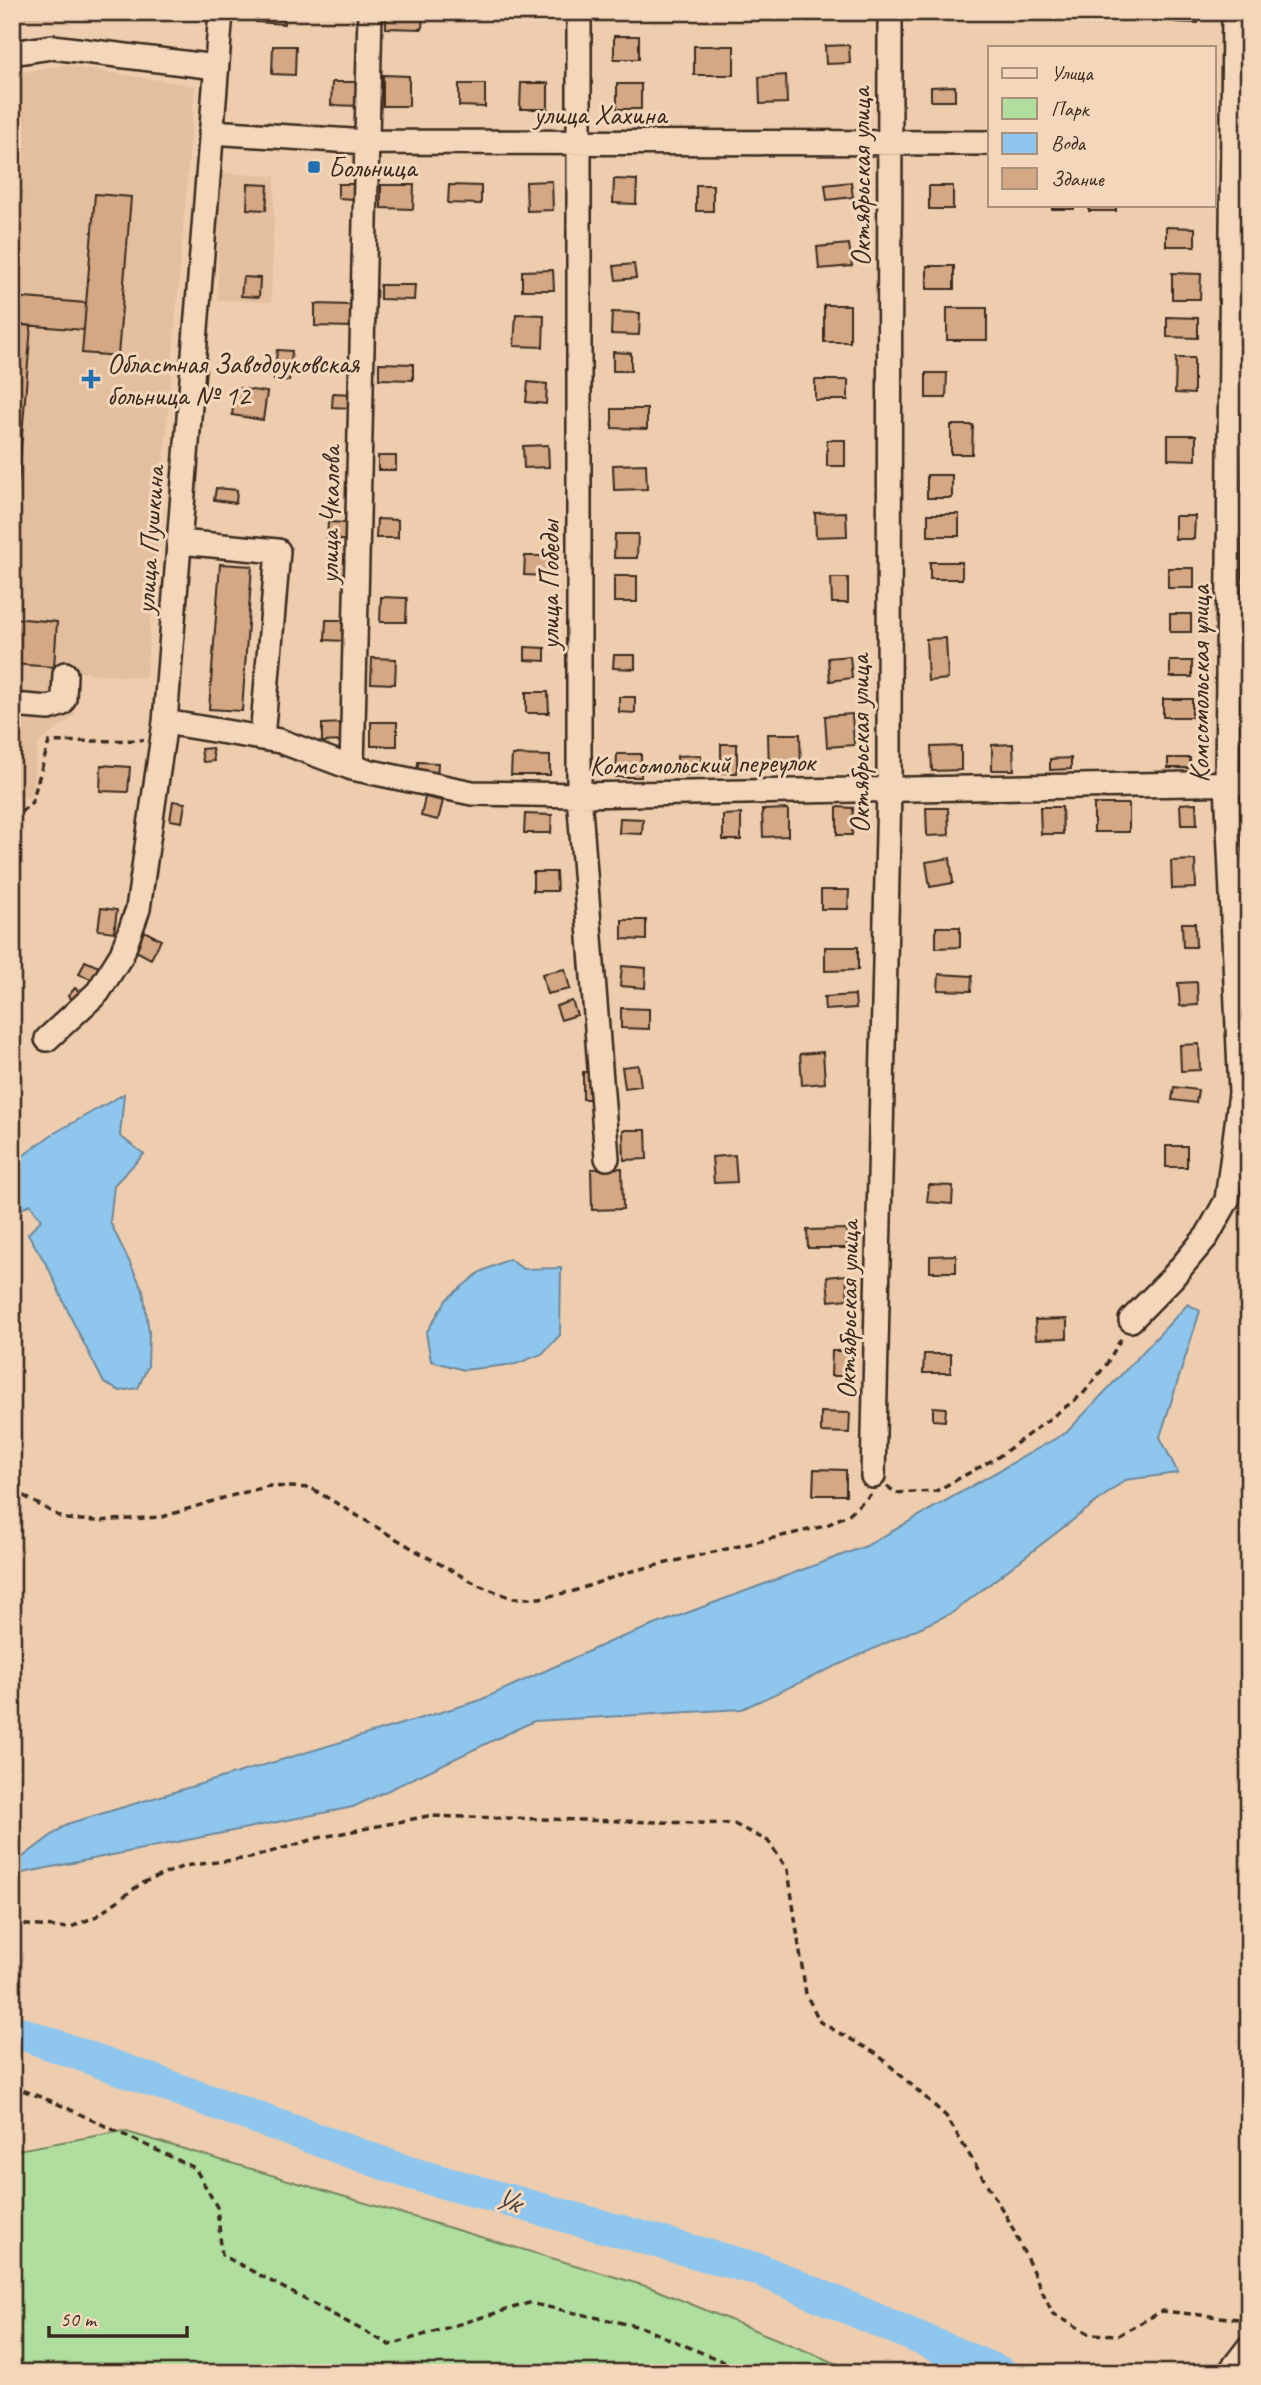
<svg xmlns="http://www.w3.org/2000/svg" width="1261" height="2385" viewBox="0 0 1261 2385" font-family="Caveat,sans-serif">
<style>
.built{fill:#e3bf9f}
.green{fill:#afde9e;stroke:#75845e;stroke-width:2}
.water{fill:#8fc6ed;stroke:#6d889a;stroke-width:2}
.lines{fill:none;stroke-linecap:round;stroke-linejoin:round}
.river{stroke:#8fc6ed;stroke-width:33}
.building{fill:#d4a885;stroke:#3b2a1e;stroke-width:2}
.minor-casing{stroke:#3b2a1e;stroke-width:28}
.path{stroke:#3b2a1e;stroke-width:3.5;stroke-dasharray:7 5;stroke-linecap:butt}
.minor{stroke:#f4d6ba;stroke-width:23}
.poi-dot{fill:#1f6fb2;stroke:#f4d6ba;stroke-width:2.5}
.labels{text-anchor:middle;stroke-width:6;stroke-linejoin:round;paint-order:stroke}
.street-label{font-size:28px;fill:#3b2a1e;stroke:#f4d6ba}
.poi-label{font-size:28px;fill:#3b2a1e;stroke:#f4d6ba;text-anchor:start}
.water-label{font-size:30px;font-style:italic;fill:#48413d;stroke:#f4d6ba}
</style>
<rect width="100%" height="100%" fill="#eecdaf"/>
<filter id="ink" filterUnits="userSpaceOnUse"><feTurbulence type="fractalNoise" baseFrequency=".0143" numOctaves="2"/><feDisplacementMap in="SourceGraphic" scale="14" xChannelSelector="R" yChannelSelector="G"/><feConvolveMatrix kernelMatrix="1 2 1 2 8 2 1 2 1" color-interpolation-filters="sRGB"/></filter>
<g filter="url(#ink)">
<path class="built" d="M12,12H87V22L12,19Z
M62,65L195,86L146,678L75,672V715L38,744L31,798L12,796V74Z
M220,173L275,176L271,302L217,300Z"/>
<path class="green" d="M123,2131L649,2287L860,2373H12V2151Z"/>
<path class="water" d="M124,1094L120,1136L144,1154L114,1185L110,1222L143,1290L149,1332L148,1366L138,1388L120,1391L104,1383L71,1318L49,1269L28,1234L41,1220L30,1204L14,1214L12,1208V1164L51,1135Z
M509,1259L523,1269L561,1268L560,1335L542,1354L516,1364L464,1370L431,1361L426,1333L447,1299L480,1272Z
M1188,1304L1200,1311L1160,1437L1178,1473L1125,1480L952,1613L742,1709L534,1721L353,1807L12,1875V1865L67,1824L478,1701L609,1642L866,1546L1067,1432Z"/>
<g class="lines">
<path class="river" d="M12,2030L410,2173L760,2270L1001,2373"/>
</g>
<path class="building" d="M257,12H285L284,24L256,22Z
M386,12H423L422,29L386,28Z
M937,12H961V17H937Z
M1175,12H1198V23L1175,22Z
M614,36H639V59H614Z
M849,45L850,63L826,64L825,46Z
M273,46H296L295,75L272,74Z
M694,46H734V75H694Z
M383,75L409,76V106H383Z
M786,75L787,103L760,104L759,77Z
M332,82H359V106L331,105Z
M521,83H548V109H520Z
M459,84H485V107L459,106Z
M617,84H641V109H617Z
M955,86V101H931V87Z
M614,179L637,180L636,204L613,203Z
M552,181L553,210L527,211L526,182Z
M851,182L853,197L827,200L825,185Z
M248,184L268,185L266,210L247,209Z
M338,184H353V199L338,198Z
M381,185H414L413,209L381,208Z
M449,185L481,186V204L448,203Z
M696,185H713V211H696Z
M929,186H953V209H929Z
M95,194L131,197L118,356L82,353Z
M1052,205H1074V209H1052Z
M1089,205H1116V211H1089Z
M1166,227L1195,228V246H1166Z
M849,244L852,266L819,269L817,247Z
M634,264L636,278L616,280L614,266Z
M927,266H954V289H927Z
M553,270L554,290H522V271Z
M1172,273L1201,274L1200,299H1172Z
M243,277L260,278L259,297L241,296Z
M380,285H415L414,300L380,299Z
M12,297L86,303L84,330L12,324Z
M315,304L352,305L351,327L315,326Z
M824,305H850V342H824Z
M947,308H987V340H947Z
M612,312L640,313L639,335L611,334Z
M516,314L544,315L543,347L514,346Z
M1167,317L1198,318V338L1167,337Z
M12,324L31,326L12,559Z
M277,350L292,351L289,381L274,380Z
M613,352L631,353V371H613Z
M1176,358H1194V394L1175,393Z
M379,363L413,364V380L379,379Z
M926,373H947L946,398H926Z
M815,380H848V400H815Z
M528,382L547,384L546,404L526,402Z
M236,388L267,392L263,420L232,415Z
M333,393L352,394L351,408L332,407Z
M612,409H647V429L612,428Z
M951,425H973L972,454H951Z
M1168,435H1196V460L1168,459Z
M827,440H845V466H827Z
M548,445L549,467L524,468L523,446Z
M378,456H396V470H378Z
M646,464L647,489L614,490L613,465Z
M927,475H952V498H927Z
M216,488L237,490L236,503L214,500Z
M846,512L847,536L816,537L815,513Z
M928,514H959V536H928Z
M1175,516H1195L1194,539H1175Z
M377,519L398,520V538H376Z
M328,522L346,523L345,540H327Z
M615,534H638L637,558H614Z
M525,556H548L547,576L524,575Z
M930,562H962V579H930Z
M220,564L252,566L242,711L209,709Z
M1168,568H1194V588H1168Z
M614,576H637V602H614Z
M831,578H848V603H832Z
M381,597L407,598L406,622H380Z
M1170,614H1191V632H1170Z
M12,618L57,622L54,667L12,664Z
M326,620H344V641L325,640Z
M946,638L948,679L928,681L926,639Z
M525,647L545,648V661L525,660Z
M614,655H635V669L613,668Z
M850,656L852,678L830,681L828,658Z
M372,658L396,659L395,684L371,683Z
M1170,661H1192V677H1170Z
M526,692H548L549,713H526Z
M619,697H635V713L619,712Z
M1163,699H1192V717H1163Z
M852,714L854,745L827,747L825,716Z
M371,722H397V746H371Z
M343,723V741L322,742V724Z
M768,734H800L801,771H769Z
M721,744H737V773H721Z
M1013,744L1014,770H992V745Z
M961,746V770L932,771L931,747Z
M212,748L214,761L203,762L201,749Z
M617,754H641V777H616Z
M512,755L550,756V775H511Z
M701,755L702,774L678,775L677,756Z
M1071,758V769L1050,770V759Z
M1168,758H1190V768H1168Z
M418,762L438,763L437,778L417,776Z
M101,765L130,767L128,792L100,791Z
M425,797L443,801L438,820L421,816Z
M173,801L185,803L182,822L170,820Z
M1196,803L1197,825H1181L1180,804Z
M1094,804H1129V832H1094Z
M837,807L853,808L852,835H837Z
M1040,807H1062L1063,834H1041Z
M926,808H948L949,835L927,836Z
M788,809V836L763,837L762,810Z
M525,814L552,815L551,833H524Z
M741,814V840H723V815Z
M620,818L643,819L642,834L619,833Z
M950,858L953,883L930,887L926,862Z
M1195,860L1196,888L1172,889L1171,861Z
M533,872H556L557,891H533Z
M821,890H849L848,909H821Z
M101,908L117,910L114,932L98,930Z
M622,920H646V940L622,939Z
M1182,923H1195L1196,947H1183Z
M936,927H960V947L936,948Z
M144,931L161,940L151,959L134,950Z
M825,947H858V970L825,971Z
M85,961L99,967L93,980L79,974Z
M622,966L646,968L645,988L620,986Z
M565,969L570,989L547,994L542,974Z
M939,974L972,976L971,991L938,990Z
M1197,982L1198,1005L1180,1006L1178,983Z
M75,988L83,995L77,1003L68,996Z
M855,995L856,1008L825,1010L824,997Z
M572,1001L577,1015L561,1020L556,1006Z
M621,1008L649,1009V1029L621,1028Z
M1199,1044L1200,1070L1181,1071L1180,1045Z
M823,1052L825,1083L802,1085L800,1054Z
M638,1065L641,1086L625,1088L622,1067Z
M583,1072H596V1099H583Z
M1174,1087L1198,1090L1196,1103L1172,1100Z
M623,1130H646L647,1159L624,1160Z
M1166,1146H1187V1167H1166Z
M735,1155L737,1182L714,1183L712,1157Z
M622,1168L623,1209L592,1210L591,1169Z
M929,1185L953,1186L952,1204L927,1202Z
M847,1229V1248H808L807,1230Z
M956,1255V1272H930V1256Z
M846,1275L848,1299L829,1301L827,1277Z
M1067,1319V1338L1036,1339L1035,1320Z
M832,1351H850V1376H831Z
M924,1354H951V1373H923Z
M933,1407L946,1408L945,1421L933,1420Z
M821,1412L850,1413L849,1433L821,1432Z
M814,1469L846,1470V1495H813Z"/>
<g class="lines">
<defs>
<path id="minor" d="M579,12V795L607,1158
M12,53L52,47L216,67
M211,132L368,142L990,143
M179,542L278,551L262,738
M12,705L49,708L61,704L64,698L65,674
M165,722L280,741L352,768L472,793L579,795L1249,783
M352,768L370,12
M47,1039L98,992L122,954L138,909L165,722L221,12
M1131,1320L1172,1278L1207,1236L1227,1200L1241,1093L1227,784L1234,12
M873,1476L889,790L890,12
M1229,2373L1249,2347"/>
</defs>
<use href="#minor" class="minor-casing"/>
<path class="path" d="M12,820L32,802L49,742L144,740
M887,1486L896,1493L936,1491L998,1457L1083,1394L1106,1365L1122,1337
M12,1494L24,1496L64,1519L96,1521L162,1517L223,1498L269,1486L311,1488L420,1553L478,1585L512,1598H540L574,1591L628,1572L825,1526L849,1514L871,1494
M12,1924L69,1928L97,1916L142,1883L184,1866L250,1858L318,1838L428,1816L734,1824L768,1841L788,1870L806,1994L820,2022L877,2054L946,2116L1009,2221L1053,2314L1090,2334L1119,2335L1162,2311L1249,2320
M12,2086L56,2103L195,2168L217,2207L222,2255L390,2345L529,2303L641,2327L750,2373"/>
<use href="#minor" class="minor"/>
</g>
</g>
<g class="poi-dot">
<rect x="307" y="160" width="14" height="14" rx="3.5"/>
<path d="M87.5 368.5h7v7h7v7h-7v7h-7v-7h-7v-7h7z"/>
</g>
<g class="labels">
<g class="street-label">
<text x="600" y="124">улица Хахина</text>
<text transform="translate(860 177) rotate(-90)" y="10">Октябрьская улица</text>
<text transform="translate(329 515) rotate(-89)" y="10">улица Чкалова</text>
<text transform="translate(149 540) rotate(-86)" y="10">улица Пушкина</text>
<text transform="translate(549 585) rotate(-90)" y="10">улица Победы</text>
<text transform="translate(1199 684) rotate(-90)" y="10">Комсомольская улица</text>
<text transform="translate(859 744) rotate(-90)" y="10">Октябрьская улица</text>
<text transform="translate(702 763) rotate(-1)" y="10">Комсомольский переулок</text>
<text transform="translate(847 1310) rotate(-89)" y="10">Октябрьская улица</text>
</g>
<g class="poi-label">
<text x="328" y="177">Больница</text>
<text x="107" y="373">Областная Заводоуковская<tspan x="107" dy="32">больница № 12</tspan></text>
</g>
<g class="water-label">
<text transform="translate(507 2200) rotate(15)" y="10">Ук</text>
</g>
</g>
<rect width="1261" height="2385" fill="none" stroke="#f4d6ba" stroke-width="42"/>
<rect x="21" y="21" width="1219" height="2343" fill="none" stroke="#3b2a1e" stroke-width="2.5" filter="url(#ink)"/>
<rect x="988" y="46" width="228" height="161" fill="#f4d6ba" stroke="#aa917c" stroke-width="2"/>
<rect x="1002" y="68" width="35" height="10" fill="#f4d6ba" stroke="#aa917c" stroke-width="2"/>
<text x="1051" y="80" font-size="21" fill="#3b2a1e">Улица</text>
<rect x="1002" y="98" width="35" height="21" fill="#afde9e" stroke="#aa917c" stroke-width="2"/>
<text x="1051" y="116" font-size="21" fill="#3b2a1e">Парк</text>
<rect x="1002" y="133" width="35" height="21" fill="#8fc6ed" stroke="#aa917c" stroke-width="2"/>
<text x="1051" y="150" font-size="21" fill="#3b2a1e">Вода</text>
<rect x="1002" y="168" width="35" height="21" fill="#d4a885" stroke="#aa917c" stroke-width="2"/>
<text x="1051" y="186" font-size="21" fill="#3b2a1e">Здание</text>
<path d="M49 2326v10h138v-10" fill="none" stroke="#3b2a1e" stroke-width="3.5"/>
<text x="60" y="2326" font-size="21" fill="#3b2a1e" stroke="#f4d6ba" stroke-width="5" paint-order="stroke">50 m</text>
</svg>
